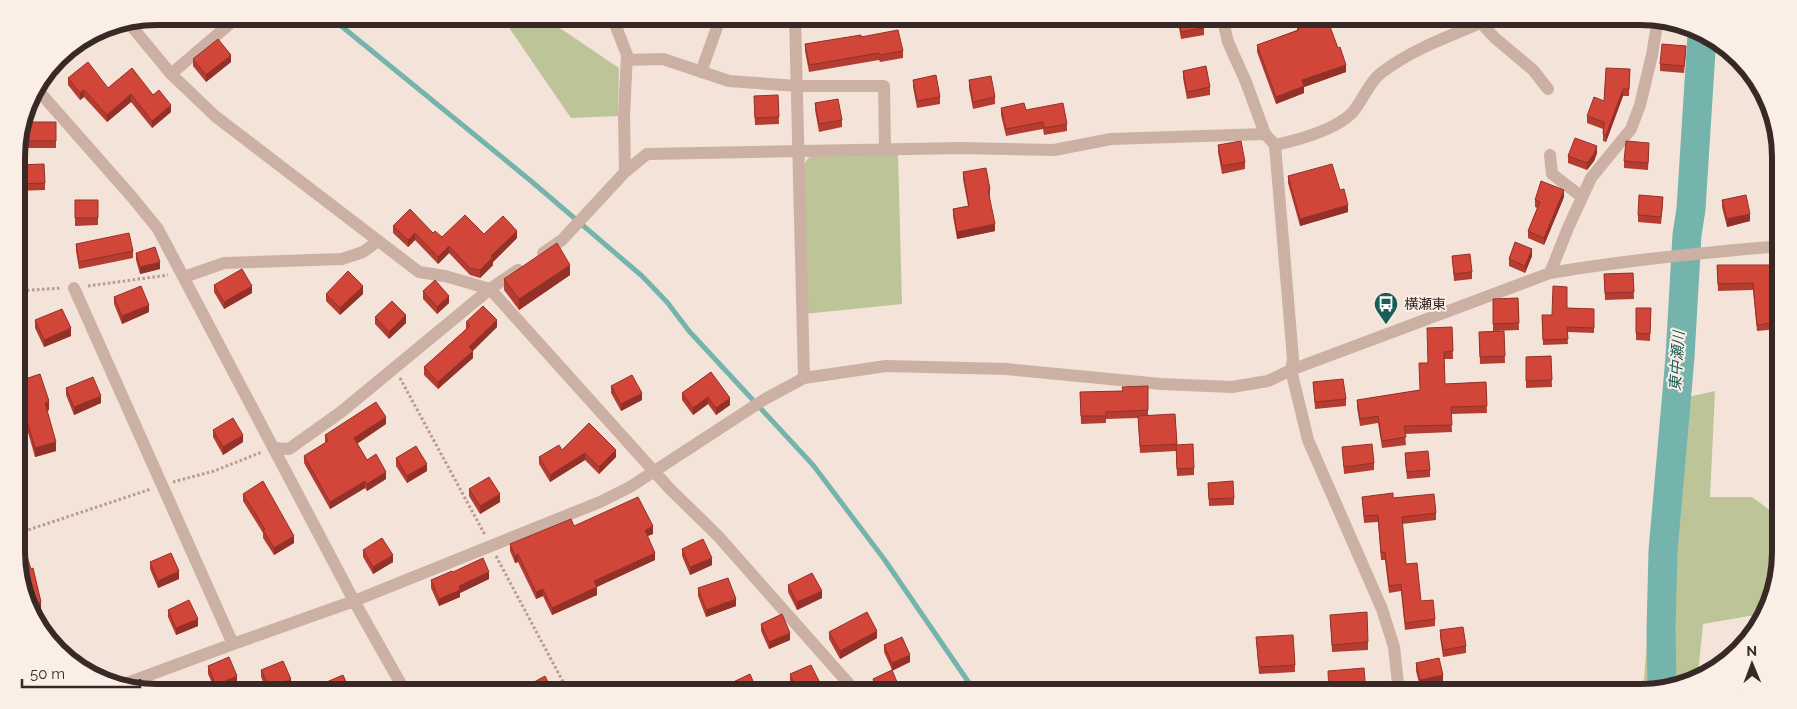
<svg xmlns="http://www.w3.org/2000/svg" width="1797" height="709" viewBox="0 0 1797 709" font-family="Raleway,'Noto Sans JP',sans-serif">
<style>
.green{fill:#bdc498}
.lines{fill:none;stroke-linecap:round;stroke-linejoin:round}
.stream{stroke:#75b4ad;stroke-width:5}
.river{stroke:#75b4ad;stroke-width:29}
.path{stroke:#b99a8e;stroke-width:3;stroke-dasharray:2.5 2.5;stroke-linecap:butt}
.minor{stroke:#cdb0a4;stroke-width:12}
.tertiary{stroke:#cdb0a4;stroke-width:12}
.wall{fill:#b53c31}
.shaded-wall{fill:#933128}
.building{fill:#d24639;stroke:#933128}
.labels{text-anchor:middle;stroke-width:4;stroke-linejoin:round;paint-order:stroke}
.poi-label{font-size:14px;fill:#382926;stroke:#fbeee6;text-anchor:start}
.water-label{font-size:15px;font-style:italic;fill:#185e57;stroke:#fbeee6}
.rim{fill:none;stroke:#382926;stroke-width:6}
</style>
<rect width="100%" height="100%" fill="#f4e3d9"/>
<path class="green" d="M501,16H542L619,68L618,116L571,118Z
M898,154L902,304L804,314V164L810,156Z
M1715,391L1710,497H1752L1775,514L1781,538V552L1773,598L1761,614L1703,624L1698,674L1676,682L1644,680L1665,402Z"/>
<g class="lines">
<path class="stream" d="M329,16L531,181L642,276L667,302L689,331L813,465L884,559L976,693"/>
<path class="river" d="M1662,687L1661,629L1663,551L1680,357L1687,235L1691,209L1702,35"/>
<path class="path" d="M88,286L168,275
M17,291L62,288
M400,378L485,535
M173,482L214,471L262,452
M19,533L151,489
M496,556L569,693"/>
<path class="minor" d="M612,16L627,55L624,115L625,172
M795,16L804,378
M128,22L171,74L215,116L419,272L445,276L490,289L669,488L718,536L857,693
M1481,23L1495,38L1533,70L1548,89
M627,60L663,59L729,81L797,86H884L885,149
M701,72L721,16
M171,74L239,16
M36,88L132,197L158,229L354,601L406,693
M1275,145C1298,140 1335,130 1352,113C1363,101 1368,83 1381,73C1415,47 1458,33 1497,16
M1550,155L1552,174L1582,197
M543,253L562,240L625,172L647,154L961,148L1054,150L1111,139L1265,134
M1550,273L1568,228L1591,178L1631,129L1640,105L1652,55L1658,19
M184,277L224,263L342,259L363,252L378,241
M74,288L233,644
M273,448L289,449L341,412L490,289L518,270
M119,686L233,644L354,601L600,502L630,487L765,399L804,378L886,366L1006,369L1161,384L1232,387L1268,381L1291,370L1550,273C1626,260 1703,253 1780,246"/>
<path class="tertiary" d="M1222,16L1228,42L1246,82L1265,134L1275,145L1293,359L1291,370L1308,440L1382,609L1394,647L1399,693"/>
</g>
<path class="wall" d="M1177,16H1202L1204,28V35L1181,39Z
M1297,25L1338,48L1346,72L1304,87V93L1276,104L1257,52V45L1297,30Z
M861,37L903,51V58L880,62L879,60L809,72L805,51V44Z
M1686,53L1684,73L1660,71V64Z
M193,59L231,62L206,82L193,66Z
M1630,69L1629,96H1623L1606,142L1603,141V129L1587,123V116L1604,101Z
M1183,71L1210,87V95L1187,99L1183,78Z
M68,78L108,88L153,95L171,112L152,128L131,102L107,122L84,97L80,100L68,85Z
M913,80L940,97V104L917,108L913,87Z
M969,80L995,97V104L973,109L969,88Z
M778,95L779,124L755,125L754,104Z
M815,103L842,120V127L819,132L815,110Z
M1001,108L1026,110L1067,124V131L1044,135L1043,129L1006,136L1001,115Z
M23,122H56V148H17Z
M1218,145L1245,162V169L1222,174L1218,152Z
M1649,150L1648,170L1624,168V161Z
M1597,153L1594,161L1587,170L1568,163V156Z
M17,165L45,183V190L17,191Z
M963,172L990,189V197H989L995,231L957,239L953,216V209L968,206L963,179Z
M1288,176L1340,190L1348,212L1300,226L1288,183Z
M1564,197L1544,245L1528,238V231L1537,208L1535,207V200Z
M75,200H98V225L75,226Z
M1722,200L1750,221L1727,227L1722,207Z
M1663,204L1661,224L1638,222V215Z
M393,226L433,233L442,237L484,234L517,238L493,262V265L480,278L470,275L449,253L438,264L415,240L408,247L393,233Z
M76,244L133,251V258L79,269L76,251Z
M136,253L160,269L140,274L136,260Z
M1780,254V334H1779L1778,329L1757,331L1753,290L1718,291L1717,265H1770V256Z
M1452,256L1472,272V279L1454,281Z
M1532,256L1525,273L1509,266V259Z
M1633,273L1634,299L1605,300L1604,274Z
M570,275L519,310L504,290V279Z
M214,285L252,293L224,309L214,292Z
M423,291L449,303L437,314L423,299Z
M326,294H363L340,315L326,301Z
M114,297L149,312L122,324L114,304Z
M1518,298L1519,330L1493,331V299Z
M1567,308L1594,309V333L1567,332L1568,344L1543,345L1542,315H1552Z
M1636,308H1651L1650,341L1636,340Z
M375,317L406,323L389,339L375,324Z
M35,320L71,336L44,347L35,328Z
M466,322L497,327L473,351V358L438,389L424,375V367L466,329Z
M1452,327L1453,359H1444L1445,384L1486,382L1487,413L1451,414L1452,432L1405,434L1406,445L1382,448L1378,423L1360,426L1357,407V400L1420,390L1427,363Z
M1504,331L1505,363L1480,364L1479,332Z
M1551,356L1552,387L1526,388V357Z
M18,358L25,379L49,410L47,411L56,451L35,457L23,415L18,417Z
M711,372L730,405L716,415L708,404L693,415L682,400V393Z
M1313,382L1346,399V406L1315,409Z
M611,386L642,400L621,411L611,393Z
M1148,386V416L1175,414L1177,445L1194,468V475L1177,476L1176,451L1140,453L1138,418L1106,419V423L1081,424L1080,392L1123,391Z
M66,388L101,403L74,415L66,395Z
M386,424L357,443L367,460L386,479L367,491L365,488L330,509L304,463V456L325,443V435Z
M213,430L243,442L223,455L213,437Z
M1342,447L1374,463V470L1344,474Z
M562,450L616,457L599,474L585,460L550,482L539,464V457Z
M1405,453L1430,470V477L1407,479L1405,461Z
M396,458L427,471L407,483L396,466Z
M1208,483L1234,498V505L1209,506Z
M469,489L500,502L480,514L469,496Z
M243,494L294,543L274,555L263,538V533L243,501Z
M1362,497L1393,498L1436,513V520L1402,524L1406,564L1421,601L1435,619V626L1405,630L1401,591L1389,593L1385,560H1381L1378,522L1364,523Z
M574,526L653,534L647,536L655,560L597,587V595L552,615L543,596L536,599L518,562L515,563L510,551V544Z
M682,549L712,565L690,575L682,556Z
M363,550L393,562L373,574L363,557Z
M150,562L179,579L158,588L150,569Z
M453,572L489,579L460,593V597L439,606L431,588V580Z
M788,585L822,598L797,610L788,592Z
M698,588L736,606L706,617L698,596Z
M168,610L198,626L176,635L168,617Z
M1330,615L1368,642V650L1332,652Z
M761,624L790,640L769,649L761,631Z
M1440,630L1466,646V653L1443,657L1440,637Z
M829,632L877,638L840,659L829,639Z
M1256,637L1295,665V672L1259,674Z
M884,645L910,662L892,670L900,693H876L873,686V679L892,670L884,652Z
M1416,663L1443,682L1420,687L1416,671Z
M208,666L237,683L216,692L208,674Z
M261,670L291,686L277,693H268L261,677Z
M790,674L820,691L815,693H795L790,681Z
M322,684L351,693H322Z
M729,684L758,693H730L729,691Z
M525,687L553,693H525Z"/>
<path class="shaded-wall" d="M231,55V62L206,82V75Z
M1346,65V72L1304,87V93L1276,104V97L1302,80Z
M1623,89V96L1606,142V135Z
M84,90V97L80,100V93Z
M131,94V102L107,122V115Z
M171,105V112L152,128V121Z
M1597,146V153L1594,161L1587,170V163Z
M1564,190V197L1544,245V238Z
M1348,205V212L1300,226V219Z
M1750,214V221L1727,227V219Z
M995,224V231L957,239V232Z
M517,231V238L493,262V265L480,278V270L491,256Z
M415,233V240L408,247V240Z
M449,246V253L438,264V257Z
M1532,249V256L1525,273V266Z
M160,262V269L140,274V267Z
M570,265V275L519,310V299Z
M252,286V293L224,309V302Z
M363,286V294L340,315V308Z
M449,296V303L437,314V307Z
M149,305V312L122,324V316Z
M406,315V323L389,339V332Z
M497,320V327L470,353L473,351V358L438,389V382L469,347Z
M71,328V336L44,347V340Z
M642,393V400L621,411V404Z
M101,396V403L74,415V407Z
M708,397V404L693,415V408Z
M730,398V405L716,415V408Z
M49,401V410L45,411V403Z
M23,407V415L18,417V408Z
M386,417V424L354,446V438Z
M243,435V442L223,455V447Z
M56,442V451L35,457V448Z
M616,450V457L599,474V467Z
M585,453V460L550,482V475Z
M427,464V471L407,483V476Z
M386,472V479L367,491V484Z
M365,481V488L330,509V502Z
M500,494V502L480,514V506Z
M653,526V534L645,537V530Z
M294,536V543L274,555V548Z
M655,553V560L594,588V581Z
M518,554V562L515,563V556Z
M393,555V562L373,574V567Z
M712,558V565L690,575V567Z
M179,571V579L158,588V581Z
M489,572V579L460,593V597L439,606V599L459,586Z
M597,587V595L552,615V608Z
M543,589V596L536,599V592Z
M822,591V598L797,610V602Z
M736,599V606L706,617V610Z
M41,602V615L37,616L31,605Z
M198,619V626L176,635V628Z
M877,631V638L840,659V651Z
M790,633V640L769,649V642Z
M910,655V662L892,671V663Z
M1443,675V682L1420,687V680Z
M237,676V683L216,692V685Z
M291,679V686L277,693H270V689Z
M820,683V691L815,693H798Z
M900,689V693H891Z"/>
<path class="building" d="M1178,16H1202L1204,28L1181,32Z
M1322,16H1326L1338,48L1340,47L1346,65L1302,80L1304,86L1276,97L1257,45L1299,30L1297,25Z
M898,30L903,51L880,55L879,53L809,65L805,44L861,35V37Z
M218,39L231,55L206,75L193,59Z
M1662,44L1686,46L1684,66L1660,64Z
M88,62L108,88L132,68L153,95L159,90L171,105L152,121L131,94L107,115L84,90L80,93L68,78Z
M1206,66L1210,87L1187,92L1183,71Z
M1606,68L1630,69L1629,89H1623L1606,135L1603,134L1604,122L1587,116L1594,97L1604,101Z
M936,75L940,97L917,101L913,80Z
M991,76L995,97L973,102L969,80Z
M778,95L779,117L755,118L754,96Z
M838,99L842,120L819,124L815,103Z
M1024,103L1026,110L1063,103L1067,124L1044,128L1043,122L1006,129L1001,108Z
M23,122H56V141H18Z
M1575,138L1597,146L1594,154L1587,163L1568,156Z
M1241,141L1245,162L1222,166L1218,145Z
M1626,141L1649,143L1648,163L1624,161Z
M44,164L45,183L17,184V165Z
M1332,164L1340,190L1344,189L1348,205L1300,219L1288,176Z
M986,168L990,189L988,190L995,224L957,232L953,209L969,206L963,172Z
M1541,181L1564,190L1544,238L1528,231L1540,202L1535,200Z
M1639,195L1663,197L1661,217L1638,215Z
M1746,195L1750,214L1727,219L1722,200Z
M75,200H98V218H75Z
M410,209L433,233L435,231L442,237L465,215L484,234L503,216L517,231L491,256L493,257L480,270L470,268L449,246L438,257L415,233L408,240L393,226Z
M129,233L133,251L79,262L76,244Z
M1515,242L1532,249L1525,266L1509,259Z
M557,243L570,265L519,299L504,279Z
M155,247L160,262L140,267L136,253Z
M1470,254L1472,272L1454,274L1452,256Z
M1780,254V327H1779L1778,322L1757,325L1753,283L1718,284L1717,265H1771L1770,256Z
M242,269L252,286L224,302L214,285Z
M348,271L363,286L340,308L326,294Z
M1633,273L1634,292L1605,293L1604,274Z
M435,280L449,296L437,307L423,291Z
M141,286L149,305L122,316L114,297Z
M1553,286L1567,287V308L1594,309V328L1567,327L1568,339L1543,340L1542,315H1552Z
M1518,298L1519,323L1493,324V299Z
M392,301L406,315L389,332L375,317Z
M483,306L497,320L469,347L473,351L438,382L424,367L470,326L466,322Z
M1636,308H1651L1650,334L1636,333Z
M62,309L71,328L44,340L35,320Z
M1452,327L1453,351L1444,352L1445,384L1486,382L1487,406L1451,407L1452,425L1404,426L1406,437L1382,441L1378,416L1360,419L1357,400L1420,390L1419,363H1428L1427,328Z
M1504,331L1505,356L1480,357L1479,332Z
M1551,356L1552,380L1526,381V357Z
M18,358L25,379L40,374L49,401L45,403L56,442L35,448L23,407L18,408Z
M711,372L730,398L716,408L708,397L693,408L682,393Z
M632,375L642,393L621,404L611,386Z
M93,377L101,396L74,407L66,388Z
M1343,379L1346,399L1315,402L1313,382Z
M1148,386V410L1106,412V416H1081L1080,392L1123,391L1122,387Z
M376,402L386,417L354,438L367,460L376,454L386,472L367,484L365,481L330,502L304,456L328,441L325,435Z
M1175,414L1177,444L1140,446L1138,416Z
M233,418L243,435L223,447L213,430Z
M589,423L616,450L599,467L585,453L550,475L539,457L559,445L562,450Z
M1193,444L1194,468L1177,469L1176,445Z
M1372,444L1374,463L1344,467L1342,447Z
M416,446L427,464L407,476L396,458Z
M1428,451L1430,470L1407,472L1405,453Z
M489,477L500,494L480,506L469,489Z
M263,481L294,536L274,548L263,530L265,529L243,494Z
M1233,481L1234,498L1209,499L1208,483Z
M1393,493V498L1434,494L1436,513L1402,517L1406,564L1417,563L1421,601L1433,600L1435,619L1405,623L1401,584L1389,586L1385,552L1381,553L1378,515L1364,516L1362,497Z
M638,497L653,526L645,530L655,553L594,581L597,587L552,608L543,589L536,592L518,554L515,556L510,544L571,519L574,526Z
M19,535H20L31,569L33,568L41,602L31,605L19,579Z
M382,538L393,555L373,567L363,550Z
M703,539L712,558L690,567L682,549Z
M171,553L179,571L158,581L150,562Z
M483,558L489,572L459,586L460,590L439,599L431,580L452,571L453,572Z
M812,573L822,591L797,602L788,585Z
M728,578L736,599L706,610L698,588Z
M189,600L198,619L176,628L168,610Z
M867,612L877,631L840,651L829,632Z
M1367,612L1368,642L1332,645L1330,615Z
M782,614L790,633L769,642L761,624Z
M1463,627L1466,646L1443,650L1440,630Z
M1293,635L1295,665L1259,667L1256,637Z
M902,637L910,655L892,663L884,645Z
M229,657L237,676L216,685L208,666Z
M1439,658L1443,675L1420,680L1416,663Z
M283,661L291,679L270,689L261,670Z
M811,665L820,683L798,693L790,674Z
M1364,668L1366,693H1329L1328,671Z
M892,670L900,689L891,693H879L873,679Z
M750,674L758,693H733L729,684Z
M343,675L351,693H325L322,684Z
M545,676L553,691L549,693H529L525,687Z
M933,683L937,693H915L914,692Z
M1502,685L1503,692H1486L1485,689Z
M680,686L683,693H664Z"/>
<defs>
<symbol id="bus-pin" viewBox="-11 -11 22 30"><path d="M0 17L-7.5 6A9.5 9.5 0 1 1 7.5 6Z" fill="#185e57" stroke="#fbeee6"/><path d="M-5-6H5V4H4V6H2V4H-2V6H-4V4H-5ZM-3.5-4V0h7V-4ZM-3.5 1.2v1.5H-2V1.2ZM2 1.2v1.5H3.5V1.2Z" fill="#fff"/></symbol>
</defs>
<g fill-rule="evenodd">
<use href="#bus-pin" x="1372" y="290" width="28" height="38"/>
</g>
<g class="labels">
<g class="poi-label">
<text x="1404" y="309">横瀬東</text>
</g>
<g class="water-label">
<text transform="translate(1677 361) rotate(-86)" y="5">東中瀬川</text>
</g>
</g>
<path d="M0 0H1797V709H0ZM157 25H1640A132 132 0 0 1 1772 157V552A132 132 0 0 1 1640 684H157A132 132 0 0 1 25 552V157A132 132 0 0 1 157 25Z" fill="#fbeee6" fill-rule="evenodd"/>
<path class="rim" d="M157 25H1640A132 132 0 0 1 1772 157V552A132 132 0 0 1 1640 684H157A132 132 0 0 1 25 552V157A132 132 0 0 1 157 25Z"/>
<g transform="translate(1752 664) rotate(359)" stroke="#fbeee6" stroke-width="4" paint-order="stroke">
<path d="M0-4L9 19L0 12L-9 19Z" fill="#382926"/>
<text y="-8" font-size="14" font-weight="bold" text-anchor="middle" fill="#382926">N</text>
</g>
<path d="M22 679v8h118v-8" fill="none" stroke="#382926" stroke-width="2.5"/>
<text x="30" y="679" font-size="15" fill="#382926" stroke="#fbeee6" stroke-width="4" paint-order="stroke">50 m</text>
</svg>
